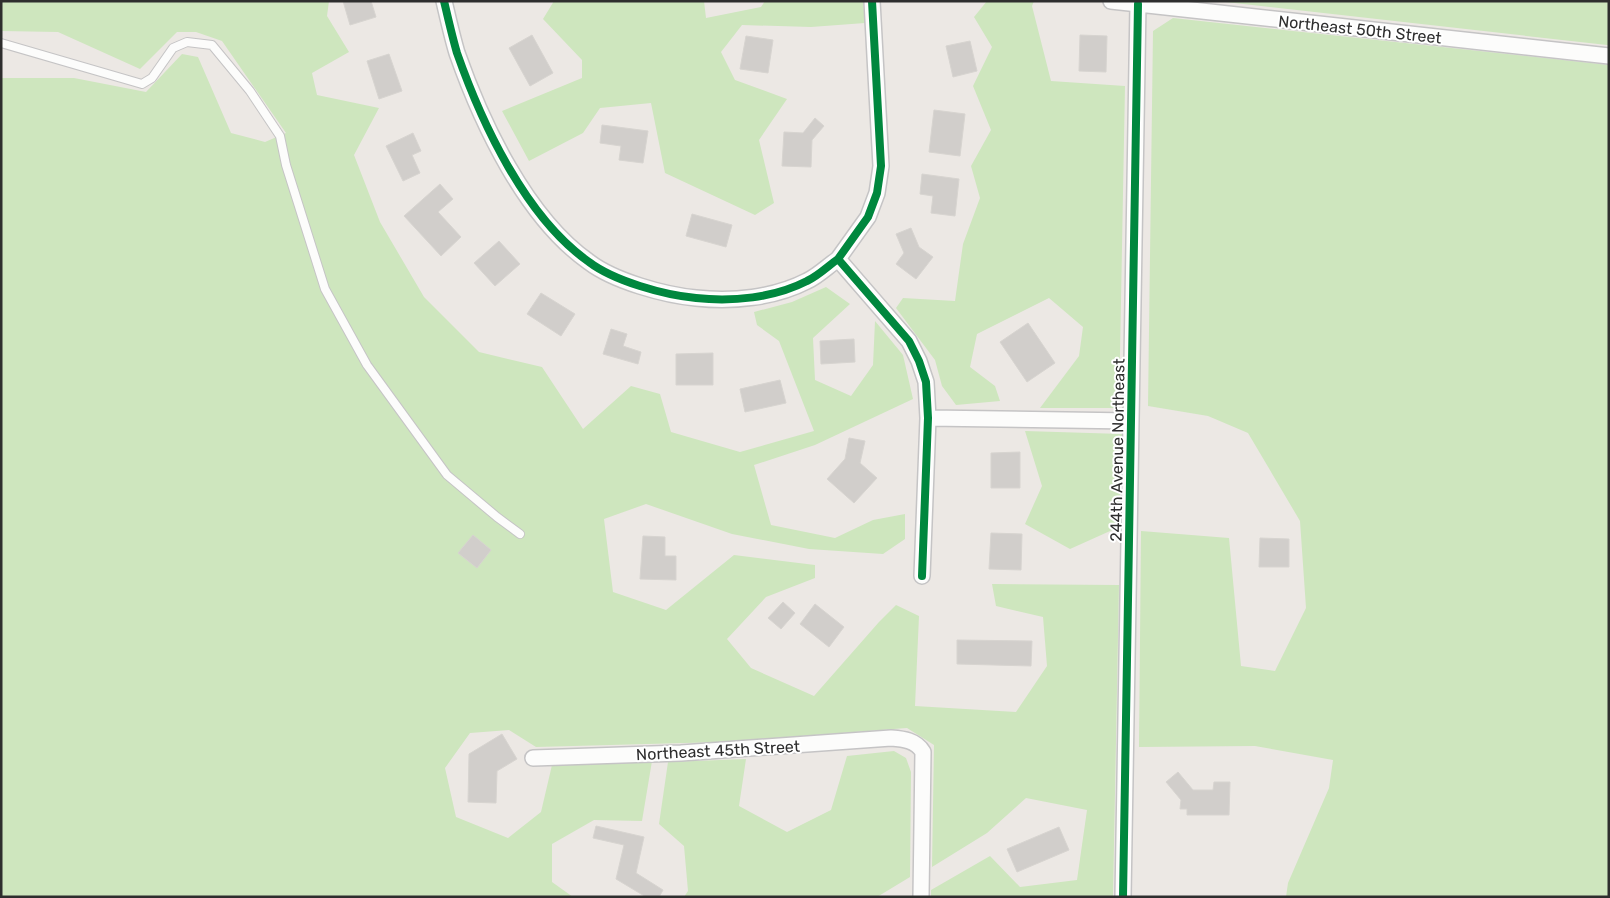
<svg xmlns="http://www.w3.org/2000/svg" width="1610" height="898" viewBox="0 0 1610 898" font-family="Rubik,sans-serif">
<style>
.green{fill:#cee6be}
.building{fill:#d1cecb;stroke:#d7d4d0}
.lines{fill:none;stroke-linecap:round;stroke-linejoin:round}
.service-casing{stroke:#c5c4c5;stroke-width:10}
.minor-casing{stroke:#c5c4c5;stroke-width:18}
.service{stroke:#fcfcfb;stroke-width:8}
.minor{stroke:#fcfcfb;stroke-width:15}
.cycleway-casing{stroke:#fff;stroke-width:11}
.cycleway{stroke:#00873e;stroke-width:8}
.labels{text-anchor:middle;stroke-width:4;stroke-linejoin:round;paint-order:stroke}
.street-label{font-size:16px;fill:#2e2e2e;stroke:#fff}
</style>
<rect width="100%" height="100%" fill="#ece8e4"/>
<path class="green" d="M1,1H329L327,16L349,52L312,73L317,95L379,108L354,155L380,222L424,297L479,352L542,367L583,429L631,386L660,394L671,432L740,452L814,431L779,341L757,325L754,312L792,302L826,287L850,304L813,338L815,380L851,396L873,365L875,321L903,355L913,399L815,445L754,465L771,525L835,538L873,520L905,514V539L883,554L809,549L732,534L646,504L604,519L613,592L666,610L734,555L815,565V578L766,597L727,639L751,668L814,696L879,622L896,605L919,616L915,706L1016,712L1047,666L1043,617L996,606L992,584L1119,585L1113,897H931V890L990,856L1020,887L1077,880L1087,810L1026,798L987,833L932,867L934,745L907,728L722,742L536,747L509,730L470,733L445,768L456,817L508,838L541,812L552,765L652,761L642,821L594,820L552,844V882L573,897H1V78H74L146,92L182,54L198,57L231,133L265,142L286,133L222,41L196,32H177L140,69L58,32L1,31Z
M554,1H704L706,18L761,7L765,1H863L865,23L811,27L742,25L721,52L735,80L787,99L759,140L774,203L755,215L665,173L651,103L600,108L583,133L529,161L502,111L582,78V60L543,19Z
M987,1H1034L1032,6L1051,81L1125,86L1119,408H1040L1079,356L1083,327L1049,298L977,334L970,367L995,386L1000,401L956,405L942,386L935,360L896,308L903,298L955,301L963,244L980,198L971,166L991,130L973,86L992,47L974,17Z
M1217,1H1609V45H1607Z
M1173,18L1609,65V897H1286L1288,883L1329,788L1333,760L1255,746L1139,747L1141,531L1229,538L1241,666L1275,671L1306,608L1300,521L1248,433L1208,416L1148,406L1153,31Z
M1025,431L1122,434L1119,527L1070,549L1025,524L1042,486Z
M894,751L906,758L911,772L910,877L877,897H684L688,891L684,846L659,824L668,762L746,759L739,806L787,832L831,810L847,756Z"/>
<path class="building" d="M343,1H371L376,17L350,25Z
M532,35L553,73L530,86L509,48Z
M1080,35L1107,36L1106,72L1079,71Z
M746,36L773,40L768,73L740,69Z
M970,41L977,71L953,77L946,46Z
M389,54L402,91L379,99L367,61Z
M934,110L965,114L960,156L929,152Z
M815,118L824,126L812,140L811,167L782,166L784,132L803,133Z
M602,125L648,131L643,163L619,160L621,146L600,143Z
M413,133L421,151L412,155L420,173L403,181L386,146Z
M922,174L959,179L955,216L931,213L933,196L920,194Z
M440,184L453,199L438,212L461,237L441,256L404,216Z
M692,214L732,225L726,247L686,236Z
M911,228L919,247L933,257L916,279L896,264L904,253L896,234Z
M499,241L520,264L495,286L474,263Z
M541,293L575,314L561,336L527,314Z
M1028,323L1055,363L1027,382L1000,342Z
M611,329L627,334L623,346L641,352L638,364L603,354Z
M854,339L855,362L821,364L820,341Z
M713,353V385H676V354Z
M780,380L786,403L745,412L740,389Z
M849,438L865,441L860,463L877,478L854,503L827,479L845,459Z
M1020,452V488H991V453Z
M991,533L1022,534L1021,570L989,569Z
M473,535L491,550L477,568L458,553Z
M643,536L665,537V556H676V580L640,579Z
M1260,538L1289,539V567H1259Z
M783,602L795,613L781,629L768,618Z
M815,604L844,627L829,647L800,624Z
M957,640L1032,641L1031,666L957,664Z
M502,734L517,759L497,771L496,803L468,802L469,754Z
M1178,772L1193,790H1213L1214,782H1230L1229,815H1187V809H1180L1181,800L1166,782Z
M596,826L644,837L636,873L663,890L659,897H646L616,879L624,845L593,838Z
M1059,827L1069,850L1017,872L1007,849Z"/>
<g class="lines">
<defs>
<path id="service" d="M1,43L142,84L152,78L173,48L187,42L212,45L250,91L280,136L286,165L325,289L367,365L447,475L497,517L520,534"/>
<path id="minor" d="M444,1C448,18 452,36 457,53C482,124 526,218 589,262C614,281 664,295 696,298C732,302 774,298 807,281C818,276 828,266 838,259
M872,1L881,166L877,193L868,217L838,259L909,341L919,361L926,382L928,418L922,576
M1111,1L1609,56
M928,418L1131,421
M533,758L681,753L891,738C903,739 916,740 923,752L921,897
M1123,897L1138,4"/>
</defs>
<use href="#service" class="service-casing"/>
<use href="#minor" class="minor-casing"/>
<use href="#service" class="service"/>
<use href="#minor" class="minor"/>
<defs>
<path id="cycleway" d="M444,1C448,18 452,36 457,53C482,124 526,218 589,262C614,281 664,295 696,298C732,302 774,298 807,281C818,276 828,266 838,259
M872,1L881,166L877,193L868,217L838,259L909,341L919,361L926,382L928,418L922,576
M1123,897L1138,4"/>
</defs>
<use href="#cycleway" class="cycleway-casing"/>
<use href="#cycleway" class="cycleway"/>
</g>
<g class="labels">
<g class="street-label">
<text transform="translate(1360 29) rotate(6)" y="6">Northeast 50th Street</text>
<text transform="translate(1117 450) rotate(-89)" y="6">244th Avenue Northeast</text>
<text transform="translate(718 750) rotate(-3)" y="6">Northeast 45th Street</text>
</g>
</g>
<rect width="1610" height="898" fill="none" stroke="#2e2e2e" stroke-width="5"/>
</svg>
